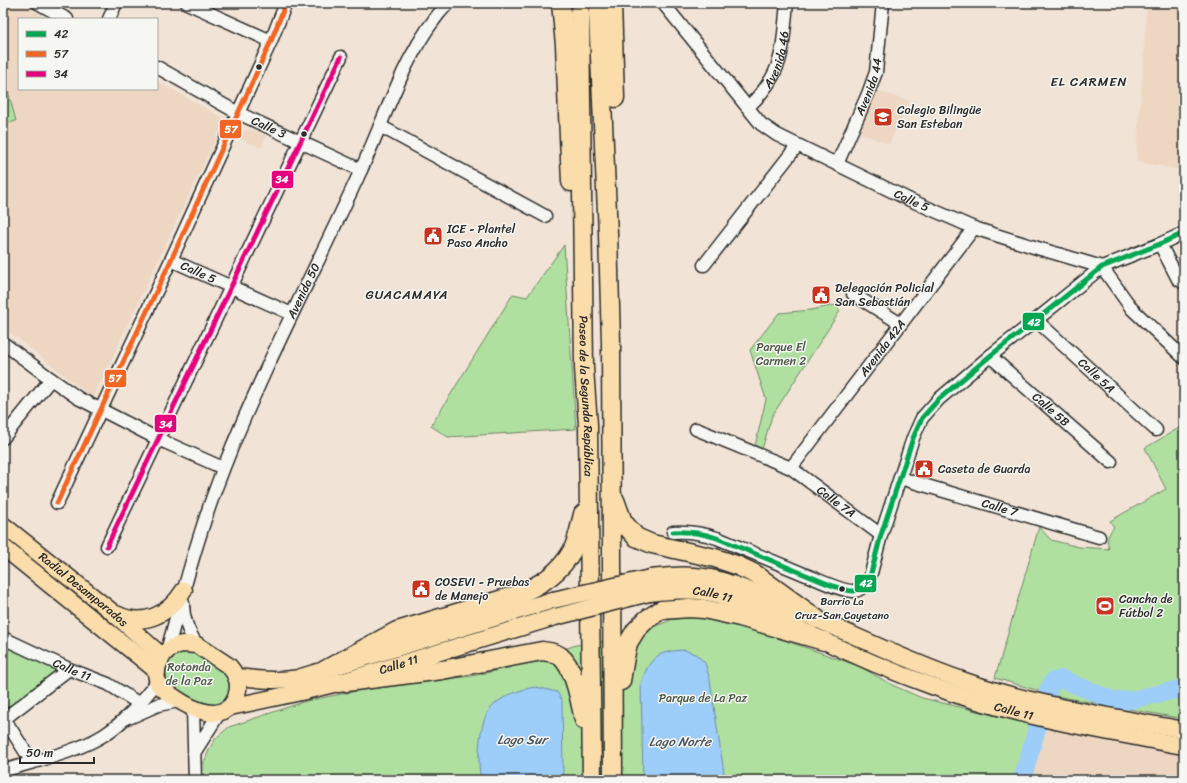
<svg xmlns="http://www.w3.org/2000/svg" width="1187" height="783" viewBox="0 0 1187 783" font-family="Sriracha,sans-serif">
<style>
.built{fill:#edd7c2}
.green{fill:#afe0a0;stroke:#6d8666}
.water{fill:#9dcdf9;stroke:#6f8ca7}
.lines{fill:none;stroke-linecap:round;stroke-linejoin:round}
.river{stroke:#9dcdf9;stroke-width:18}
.minor-casing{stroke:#2b2b2b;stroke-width:15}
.major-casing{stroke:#2b2b2b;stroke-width:19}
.highway-casing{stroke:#2b2b2b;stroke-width:21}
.minor{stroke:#f6f6f2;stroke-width:12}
.major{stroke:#faddab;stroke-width:16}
.highway{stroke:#faddab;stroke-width:18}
.major-bridge-casing{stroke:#2b2b2b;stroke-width:19;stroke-linecap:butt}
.major-bridge{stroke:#faddab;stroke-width:16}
.bus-1-casing{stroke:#f6f6f2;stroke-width:8}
.bus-2-casing{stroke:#f6f6f2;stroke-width:8}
.bus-3-casing{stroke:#f6f6f2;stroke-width:8}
.bus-1{stroke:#00a651;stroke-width:5}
.bus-2{stroke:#f26522;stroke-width:5}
.bus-3{stroke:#e5007d;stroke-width:5}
.bus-dot{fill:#2b2b2b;stroke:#f6f6f2;stroke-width:1.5}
.labels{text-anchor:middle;stroke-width:3;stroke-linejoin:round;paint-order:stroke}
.bus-label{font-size:11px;fill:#2b2b2b;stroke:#f6f6f2}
.street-label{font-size:12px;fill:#2b2b2b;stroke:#f6f6f2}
.poi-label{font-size:12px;fill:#2b2b2b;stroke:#f6f6f2;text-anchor:start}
.park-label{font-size:12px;fill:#4c5848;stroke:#f6f6f2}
.neighbourhood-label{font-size:13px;letter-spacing:1px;fill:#2b2b2b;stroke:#f6f6f2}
.water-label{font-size:13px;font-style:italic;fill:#48545e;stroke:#f6f6f2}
.line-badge{stroke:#f6f6f2;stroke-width:1.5}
.badge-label{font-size:11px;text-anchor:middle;font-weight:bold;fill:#fff}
</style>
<rect width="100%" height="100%" fill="#f1e4d6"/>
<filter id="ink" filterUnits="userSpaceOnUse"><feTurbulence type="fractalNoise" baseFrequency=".025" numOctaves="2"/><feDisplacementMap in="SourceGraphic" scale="8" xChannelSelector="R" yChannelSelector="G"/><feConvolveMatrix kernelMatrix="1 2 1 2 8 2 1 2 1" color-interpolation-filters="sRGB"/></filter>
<g filter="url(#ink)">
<path class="built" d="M3,3H20L48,19H19V89H157V81L225,119L93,398L3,327Z
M1147,3H1184V170L1136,162Z
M874,90L910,101L889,144L857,132Z
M251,129L266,136L261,148L240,139L244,131Z
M1044,727L1184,751V780H1029Z"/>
<path class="green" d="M3,73L16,121L3,125Z
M564,245L576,429L448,437L431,426L513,294L527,297Z
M836,305L840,311L772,416L762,449L755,446L766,399L750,350L779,313L811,310Z
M1184,425V719L1056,696L995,678L1039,527L1051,540L1079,547L1109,549C1106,540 1108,534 1114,527L1110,521L1166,489L1145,448Z
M714,616L859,666L892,685L922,698L1031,724L1014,780H203L204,762L210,748L216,738L229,727L306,701L362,690L472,676L508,668L576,645L627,638L673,619Z
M3,640L69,669L3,717Z
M190,650L230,675L236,685L220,710L187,699L167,682C164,662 171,655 190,650Z"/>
<path class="water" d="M685,650L697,655L705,663L710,680L725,780H643L641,684C649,658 657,651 685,650Z
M536,687L557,692L562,700L563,780H481C477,762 478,722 491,708C501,696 521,689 536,687Z"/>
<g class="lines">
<path class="river" d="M1022,780L1048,691L1053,681L1062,679L1114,701L1131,700L1184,688"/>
<defs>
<g id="minor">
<path d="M38,3L67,19"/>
<path d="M187,3L271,41"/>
<path id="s1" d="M663,3L761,124L777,135L910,200L974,228L1034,247L1102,267L1132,309L1184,358"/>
<path d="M109,19L116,3"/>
<path id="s2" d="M157,67L238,113L361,170"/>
<path id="s3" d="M748,107C785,73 782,49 787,3"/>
<path d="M380,126L545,216"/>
<path id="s4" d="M837,164L868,94L876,72L883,3"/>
<path d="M1160,244L1178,279L1184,283"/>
<path id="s5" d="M171,260L292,314"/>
<path d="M704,265L797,146"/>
<path d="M853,294L901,324"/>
<path id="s6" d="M1036,320L1156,430"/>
<path d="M3,343L51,379L78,398L158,439L223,468"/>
<path id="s7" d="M990,356L1111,462"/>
<path id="s8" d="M696,429L791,468L881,535"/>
<path d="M3,438L51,379"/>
<path id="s9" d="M791,468L974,228"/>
<path id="s10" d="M900,478L1099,537"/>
<path d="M57,503L171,260L271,41L286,3"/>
<path d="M673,532C689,531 702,533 717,538C748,551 779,564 811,577C821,581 844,592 854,591C862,590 867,583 870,577L881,535L913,438L922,418L939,399L990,356L1036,320L1102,267L1160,244L1184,233"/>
<path d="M107,546L341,57"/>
<path d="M183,603C183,619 188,631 197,645"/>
<path id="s11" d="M3,638L69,669L108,684L140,704"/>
<path id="s12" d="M167,651C184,589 200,527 224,467C264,365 316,269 361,170C387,114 406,48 448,3"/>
<path d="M193,709L195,780"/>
<path d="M3,717L32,762"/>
<path d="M131,717L158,705L179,701"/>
<path d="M4,719L69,669"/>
<path d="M194,753L220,712"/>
<path d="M3,771C35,761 75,753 104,735C126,721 142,701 158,681"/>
</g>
<g id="major">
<path id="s13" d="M3,525L111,611L162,656"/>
<path d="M3,547L157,671"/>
<path d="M650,578C668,576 686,574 704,577C732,581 758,595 784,605C844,630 903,660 965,681C1036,706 1111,716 1184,730"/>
<path id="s14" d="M649,593C669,591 687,589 706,592C744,599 784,622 818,638C855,656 893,672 932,686C1013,716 1099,730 1184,746"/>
<path d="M116,614C144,628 169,614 184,590"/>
<path d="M182,644L197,645L229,666C237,675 241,685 236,697C225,726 191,709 174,697C168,693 161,689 158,683C155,675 157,666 161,659C165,650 173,646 182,644Z"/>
<path d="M237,677C258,679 277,682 298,678L553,600"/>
<path id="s15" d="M230,707L301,692L338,683L555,617"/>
</g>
<g id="highway">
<path d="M561,3L565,45L571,182"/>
<path d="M612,3L615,98"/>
<path id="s16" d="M580,12L584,368L588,425L592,780"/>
<path d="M598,12L608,234L611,343L613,780"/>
<path d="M615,500L623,522L636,537L652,544L715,558L736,565L755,574L817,619"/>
<path d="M325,670L397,631L516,595C540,586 560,573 572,551C578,540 580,526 583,514"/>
<path d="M621,681L625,657L628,643L636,630L647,619L661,610L690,608L704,609L740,617L824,641"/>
<path d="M338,683L442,670L542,651C548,652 555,652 560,656C575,668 580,702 584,720"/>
</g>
</defs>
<use href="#minor" class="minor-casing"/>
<use href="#major" class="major-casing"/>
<use href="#highway" class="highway-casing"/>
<use href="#minor" class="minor"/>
<use href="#major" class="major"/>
<use href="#highway" class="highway"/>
<defs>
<path id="major-bridge" d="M553,600L650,578
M555,617L649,593"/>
</defs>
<use href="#major-bridge" class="major-bridge-casing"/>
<use href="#major-bridge" class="major-bridge"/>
<defs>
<path id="bus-1" d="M673,532C689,531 702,533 717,538C748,551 779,564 811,577C821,581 844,592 854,591C862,590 867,583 870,577L881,535L913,438L922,418L939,399L990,356L1036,320L1102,267L1160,244L1184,233"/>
<path id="bus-2" d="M57,503L171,260L271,41L286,3"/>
<path id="bus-3" d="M107,546L341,57"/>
</defs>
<use href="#bus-1" class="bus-1-casing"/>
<use href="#bus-2" class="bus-2-casing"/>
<use href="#bus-3" class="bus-3-casing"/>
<use href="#bus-1" class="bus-1"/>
<use href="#bus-2" class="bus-2"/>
<use href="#bus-3" class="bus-3"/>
</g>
</g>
<defs>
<symbol id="university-square" viewBox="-11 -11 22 22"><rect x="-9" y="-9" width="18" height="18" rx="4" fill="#c8321e" stroke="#f6f6f2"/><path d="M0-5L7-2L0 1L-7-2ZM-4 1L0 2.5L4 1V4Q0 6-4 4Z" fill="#fff"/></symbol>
<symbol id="civic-square" viewBox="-11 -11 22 22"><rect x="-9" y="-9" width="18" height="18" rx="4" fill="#c8321e" stroke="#f6f6f2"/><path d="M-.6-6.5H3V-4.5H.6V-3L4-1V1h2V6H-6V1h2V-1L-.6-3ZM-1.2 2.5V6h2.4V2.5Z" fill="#fff"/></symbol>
<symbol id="stadium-square" viewBox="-11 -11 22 22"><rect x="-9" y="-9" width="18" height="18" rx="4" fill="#c8321e" stroke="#f6f6f2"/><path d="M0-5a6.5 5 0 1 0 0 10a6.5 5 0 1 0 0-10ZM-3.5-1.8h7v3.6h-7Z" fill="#fff"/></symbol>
</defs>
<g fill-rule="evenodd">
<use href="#university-square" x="872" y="106" width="22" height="22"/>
<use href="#civic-square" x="422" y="225" width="22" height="22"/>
<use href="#civic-square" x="810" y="284" width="22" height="22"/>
<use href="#civic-square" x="913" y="458" width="22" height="22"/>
<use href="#civic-square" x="410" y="578" width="22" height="22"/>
<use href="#stadium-square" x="1094" y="595" width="22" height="22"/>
</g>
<g class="bus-dot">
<circle cx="259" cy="67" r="3.5"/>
<circle cx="304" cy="134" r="3.5"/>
<circle cx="842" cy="589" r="3.5"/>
</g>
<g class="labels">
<g class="bus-label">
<text x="842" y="605">Barrio La<tspan x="842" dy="14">Cruz-San Cayetano</tspan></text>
</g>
<g class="street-label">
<text dy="4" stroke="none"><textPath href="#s3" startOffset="57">Avenida 46</textPath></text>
<text dy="4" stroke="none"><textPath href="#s4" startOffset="84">Avenida 44</textPath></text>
<text dy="4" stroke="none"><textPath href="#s2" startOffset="127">Calle 3</textPath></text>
<text dy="4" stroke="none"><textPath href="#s1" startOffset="325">Calle 5</textPath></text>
<text dy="4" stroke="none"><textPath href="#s5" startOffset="30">Calle 5</textPath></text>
<text dy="4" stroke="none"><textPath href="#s12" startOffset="386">Avenida 50</textPath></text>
<text dy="4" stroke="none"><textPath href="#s9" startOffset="151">Avenida 42A</textPath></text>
<text dy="4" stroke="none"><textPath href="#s6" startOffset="82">Calle 5A</textPath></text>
<text dy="4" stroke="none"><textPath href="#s16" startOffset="384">Paseo de la Segunda República</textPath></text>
<text dy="4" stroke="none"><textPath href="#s7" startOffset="81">Calle 5B</textPath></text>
<text dy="4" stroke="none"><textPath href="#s8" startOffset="159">Calle 7A</textPath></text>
<text dy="4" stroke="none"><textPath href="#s10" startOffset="104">Calle 7</textPath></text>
<text dy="4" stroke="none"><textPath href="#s13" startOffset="103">Radial Desamparados</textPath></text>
<text dy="4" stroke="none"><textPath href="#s14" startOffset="64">Calle 11</textPath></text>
<text dy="4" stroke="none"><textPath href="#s15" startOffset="174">Calle 11</textPath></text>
<text dy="4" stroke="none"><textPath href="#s11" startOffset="76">Calle 11</textPath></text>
<text dy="4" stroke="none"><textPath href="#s14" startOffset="388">Calle 11</textPath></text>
</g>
<g class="poi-label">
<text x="897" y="114">Colegio Bilingüe<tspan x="897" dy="14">San Esteban</tspan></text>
<text x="447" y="233">ICE - Plantel<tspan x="447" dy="14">Paso Ancho</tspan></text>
<text x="835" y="292">Delegación Policial<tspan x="835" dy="14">San Sebastián</tspan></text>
<text x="938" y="473">Caseta de Guarda</text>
<text x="435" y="586">COSEVI - Pruebas<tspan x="435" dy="14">de Manejo</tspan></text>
<text x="1119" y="603">Cancha de<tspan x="1119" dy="14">Fútbol 2</tspan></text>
</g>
<g class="park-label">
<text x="781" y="351">Parque El<tspan x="781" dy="14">Carmen 2</tspan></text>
<text x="189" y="671">Rotonda<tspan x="189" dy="14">de la Paz</tspan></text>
<text x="703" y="702">Parque de La Paz</text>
</g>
<g class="neighbourhood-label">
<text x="1089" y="86">EL CARMEN</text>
<text x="407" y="299">GUACAMAYA</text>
</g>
<g class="water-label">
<text x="522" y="744">Lago Sur</text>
<text x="680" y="746">Lago Norte</text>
</g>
</g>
<g class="line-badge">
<rect x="219" y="119" width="23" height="20" rx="4" fill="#f26522"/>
<rect x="271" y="170" width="23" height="19" rx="4" fill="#e5007d"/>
<rect x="1022" y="312" width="23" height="19" rx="4" fill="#00a651"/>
<rect x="104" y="369" width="23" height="19" rx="4" fill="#f26522"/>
<rect x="154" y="414" width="23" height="19" rx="4" fill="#e5007d"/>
<rect x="854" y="574" width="23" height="19" rx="4" fill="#00a651"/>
</g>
<g class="badge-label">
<text x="231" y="133">57</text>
<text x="282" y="183">34</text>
<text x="1034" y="326">42</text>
<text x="115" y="382">57</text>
<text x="166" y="428">34</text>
<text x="866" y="587">42</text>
</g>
<rect width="1187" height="783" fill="none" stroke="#f6f6f2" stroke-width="16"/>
<rect x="8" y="8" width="1171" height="767" fill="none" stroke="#2b2b2b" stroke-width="1.5" filter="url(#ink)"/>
<rect x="18" y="18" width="140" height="72" fill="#f6f6f2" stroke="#a5a5a2"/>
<rect x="26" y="31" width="20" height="6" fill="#00a651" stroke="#a5a5a2"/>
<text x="54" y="38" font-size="12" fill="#2b2b2b">42</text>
<rect x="26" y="51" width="20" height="6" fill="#f26522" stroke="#a5a5a2"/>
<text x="54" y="58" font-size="12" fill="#2b2b2b">57</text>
<rect x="26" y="71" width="20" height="6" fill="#e5007d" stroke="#a5a5a2"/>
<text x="54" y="78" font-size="12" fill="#2b2b2b">34</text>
<path d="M20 757v6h74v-6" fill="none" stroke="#2b2b2b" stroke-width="2"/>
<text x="26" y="757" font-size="12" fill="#2b2b2b" stroke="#f6f6f2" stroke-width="3" paint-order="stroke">50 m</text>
</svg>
